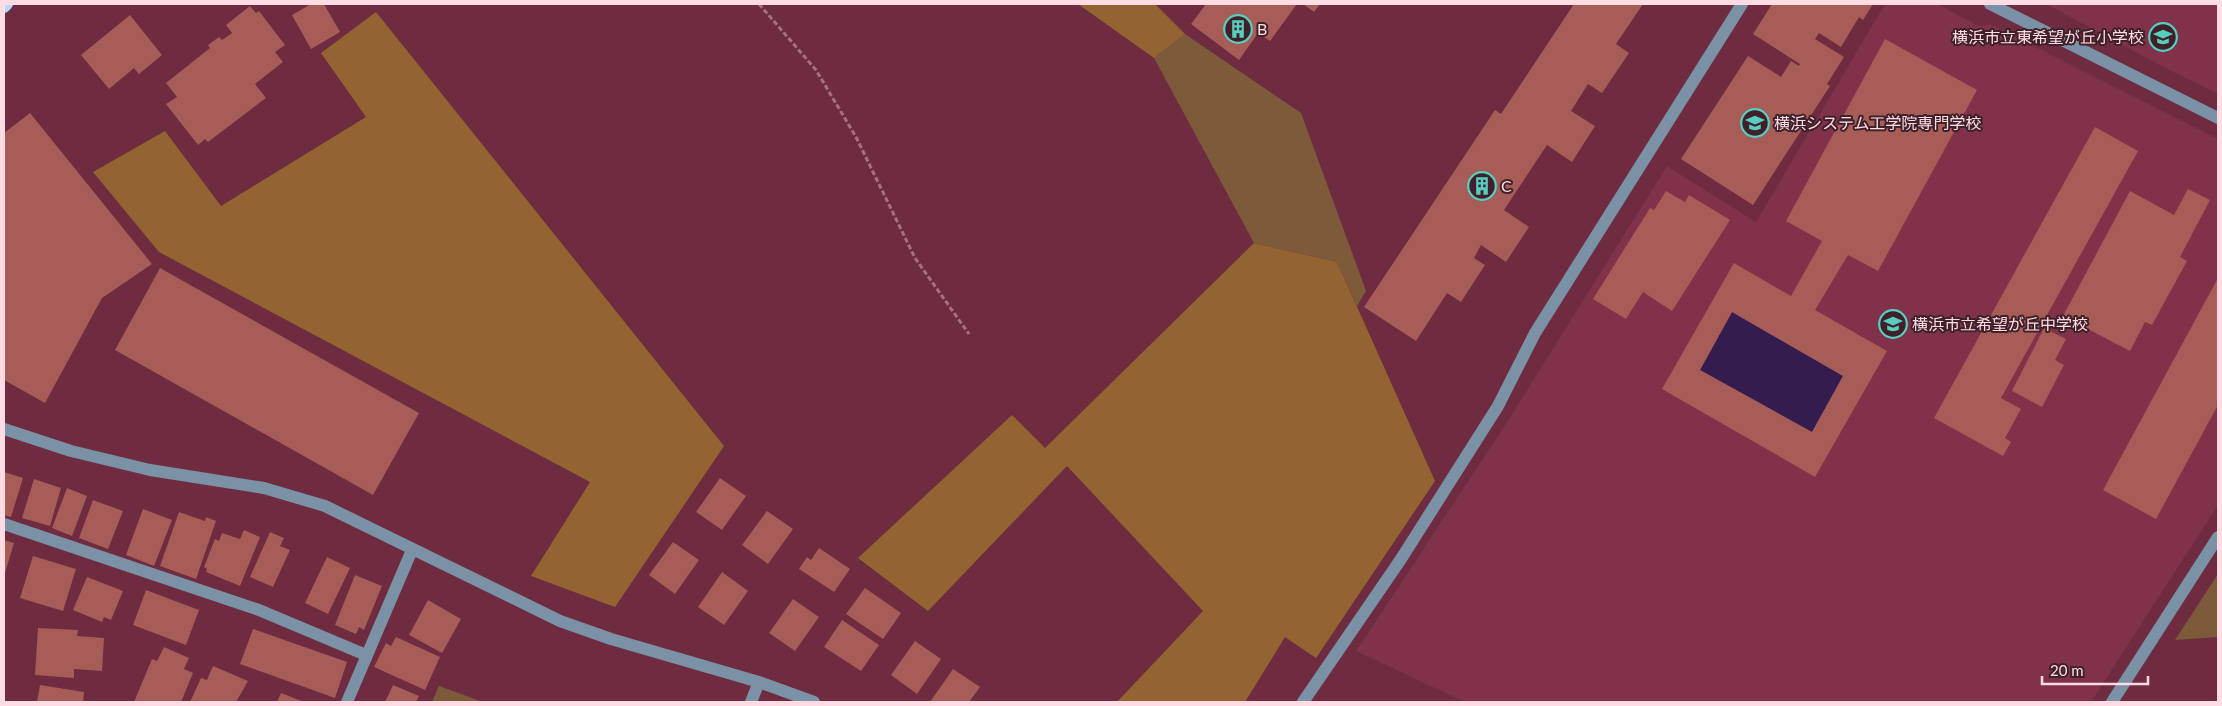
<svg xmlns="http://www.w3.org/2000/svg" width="2222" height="706" viewBox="0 0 2222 706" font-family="Lato,'Noto Sans JP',sans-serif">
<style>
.built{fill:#7f3249}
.green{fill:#7d5b3a}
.forest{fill:#936432}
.water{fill:#351c4e}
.building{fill:#a65c57;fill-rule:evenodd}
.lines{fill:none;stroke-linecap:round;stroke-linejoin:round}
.path{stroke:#a7707f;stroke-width:3;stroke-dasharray:5 2.5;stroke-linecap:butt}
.minor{stroke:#7a91a6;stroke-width:12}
.major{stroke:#b4dafb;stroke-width:12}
.labels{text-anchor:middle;stroke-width:4;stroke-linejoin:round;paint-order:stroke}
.poi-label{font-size:16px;fill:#ffdce3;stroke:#402129;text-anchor:start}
</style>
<rect width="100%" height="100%" fill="#6f2b3f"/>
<path class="built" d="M1885,4H1937L1979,26L1990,24L2218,139V505L2091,702H1465L1356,651L1504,427L1667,166L1756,222Z
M2046,4H2218V94L2171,71Z"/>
<path class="green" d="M1185,34L1301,113L1366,291L1357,306L1337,262L1254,243L1154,58Z
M2218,574V637L2175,640Z
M439,686L483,702H432Z"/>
<path class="forest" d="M1078,4H1155L1185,34L1154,58Z
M376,12L724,446L615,607L531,576L590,482L159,252L93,172L165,131L221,206L366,117L321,53Z
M1254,243L1337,262L1435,481L1316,658L1285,637L1245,702H1117L1203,611L1067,466L928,611L858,558L1012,415L1045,448Z"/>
<path class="water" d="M1732,312L1843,376L1812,432L1700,370Z"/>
<path class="building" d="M311,4H324L340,32L311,49L292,15Z
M1206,4H1297L1270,41L1258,33L1239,60L1191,24Z
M1303,4H1320L1314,12Z
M1574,4H1643L1616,44L1629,53L1602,93L1588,84L1571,111L1595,126L1572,162L1547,145L1504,210L1529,227L1506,262L1481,245L1474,258L1485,265L1461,302L1447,293L1416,341L1364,307L1495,110L1501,114Z
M1772,4H1873L1863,20L1859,17L1841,47L1819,33L1815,39L1844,57L1827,84L1830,86L1753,205L1681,159L1748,56L1781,77L1791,61L1799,66L1800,64L1753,34Z
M250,6L256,13L259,11L285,45L275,52L283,62L255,84L266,98L208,142L205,139L198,145L166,104L177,97L166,83L210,48L208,45L219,37L222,40L232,33L226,25Z
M130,15L162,55L139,74L134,68L109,89L81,55Z
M1885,39L1977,90L1878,271L1848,255L1815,310L1887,351L1815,477L1662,389L1734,263L1791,296L1822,241L1786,221ZM1732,312L1843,376L1812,432L1700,370Z
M30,113L152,264L102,298L45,403L4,380V133Z
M2095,127L2138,151L2001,398L2021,409L2005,438L2011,442L2003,456L1934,418Z
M2188,189L2210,200L2180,257L2187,261L2152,325L2145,322L2130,351L2063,316L2130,191L2174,215Z
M1666,191L1685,202L1689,195L1730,220L1672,311L1643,292L1626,319L1593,299L1650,208L1654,210Z
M160,268L419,413L373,495L115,350Z
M2218,278V405L2156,519L2103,490Z
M2044,328L2066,339L2055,360L2064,365L2042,407L2012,391Z
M4,472L23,478L11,517L4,515Z
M720,478L746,496L722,530L696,512Z
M34,479L61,488L50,526L22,518Z
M67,488L87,496L72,536L52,528Z
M93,500L123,511L108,549L79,538Z
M143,509L172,520L154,566L126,555Z
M767,511L793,529L768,564L742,545Z
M179,512L205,521L206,517L216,521L196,579L160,566Z
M244,530L260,537L240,586L206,572L207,569L204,567L215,539L219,541L222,533L240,539Z
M270,532L284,538L280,546L290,550L273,587L250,577Z
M4,540L14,543L4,576Z
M673,542L699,560L675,594L649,575Z
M819,548L850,569L834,592L799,569L807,557L811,560Z
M33,556L76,569L63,611L20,598Z
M327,557L350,568L328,614L305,603Z
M722,572L748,591L724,625L698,607Z
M355,575L382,586L364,630L359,627L356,634L335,625Z
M87,577L123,591L111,620L104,617L102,622L73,610Z
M865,588L901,613L883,639L846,614Z
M146,590L199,610L186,645L133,625Z
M793,599L819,617L795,651L769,633Z
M428,600L461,619L442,653L409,635Z
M842,620L879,645L861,671L824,647Z
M38,628L78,630L77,636L104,638L102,671L74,669V678L35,675Z
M253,629L347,662L335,698L240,664Z
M396,637L440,657L425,690L374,667L386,643L391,646Z
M915,641L941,659L917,694L891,675Z
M164,647L189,658L184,669L193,673L181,702H134L152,659L157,661Z
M213,666L248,681L236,702H190L201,678L207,680Z
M953,669L980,687L969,702H930Z
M40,685L84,692L83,702H37Z
M393,685L419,696L416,702H385Z
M281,693L304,702H277Z"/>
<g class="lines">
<path class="path" d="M759,4L816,70L856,137L915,258L969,334"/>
<path class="minor" d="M1990,4L2218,118
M4,429L71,451L150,470L264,488L325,506L560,621L611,639L759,682L814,702
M4,524L259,610L366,655
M347,702L412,550
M751,702L759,682
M1303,702L1401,559L1498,406L1535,333L1742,4
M2112,702L2218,537"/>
<path class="major" d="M4,7L7,4"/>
</g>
<defs>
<symbol id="building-ring" viewBox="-11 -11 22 22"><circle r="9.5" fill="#402129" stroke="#58cec0" stroke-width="1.5"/><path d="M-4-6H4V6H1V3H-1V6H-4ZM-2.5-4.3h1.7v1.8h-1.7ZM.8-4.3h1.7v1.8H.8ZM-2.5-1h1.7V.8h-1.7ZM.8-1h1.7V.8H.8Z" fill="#58cec0"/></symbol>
<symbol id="school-ring" viewBox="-11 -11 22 22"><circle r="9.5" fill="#402129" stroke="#58cec0" stroke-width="1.5"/><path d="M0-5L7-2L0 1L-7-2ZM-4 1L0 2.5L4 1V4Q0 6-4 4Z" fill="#58cec0"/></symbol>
<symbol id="university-ring" viewBox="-11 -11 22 22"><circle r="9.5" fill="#402129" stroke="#58cec0" stroke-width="1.5"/><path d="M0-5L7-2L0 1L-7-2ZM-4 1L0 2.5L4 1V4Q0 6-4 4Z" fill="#58cec0"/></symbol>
</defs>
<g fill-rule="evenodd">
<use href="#building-ring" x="1222" y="13" width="32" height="32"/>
<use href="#school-ring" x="2147" y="21" width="32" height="32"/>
<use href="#university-ring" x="1739" y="107" width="32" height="32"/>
<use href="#building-ring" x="1466" y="170" width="32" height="32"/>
<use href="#school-ring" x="1877" y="308" width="32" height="32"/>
</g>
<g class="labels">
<g class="poi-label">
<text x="1257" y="35">B</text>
<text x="2144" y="43" text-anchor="end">横浜市立東希望が丘小学校</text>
<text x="1774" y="129">横浜システム工学院専門学校</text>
<text x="1501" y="192">C</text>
<text x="1912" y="330">横浜市立希望が丘中学校</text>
</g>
</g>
<rect width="2222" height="706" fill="none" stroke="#ffdce3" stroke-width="10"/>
<path d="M2042 676v8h106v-8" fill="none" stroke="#ffdce3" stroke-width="2.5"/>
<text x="2050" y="676" font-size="15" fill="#ffdce3" stroke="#402129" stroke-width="4" paint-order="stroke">20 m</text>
</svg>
